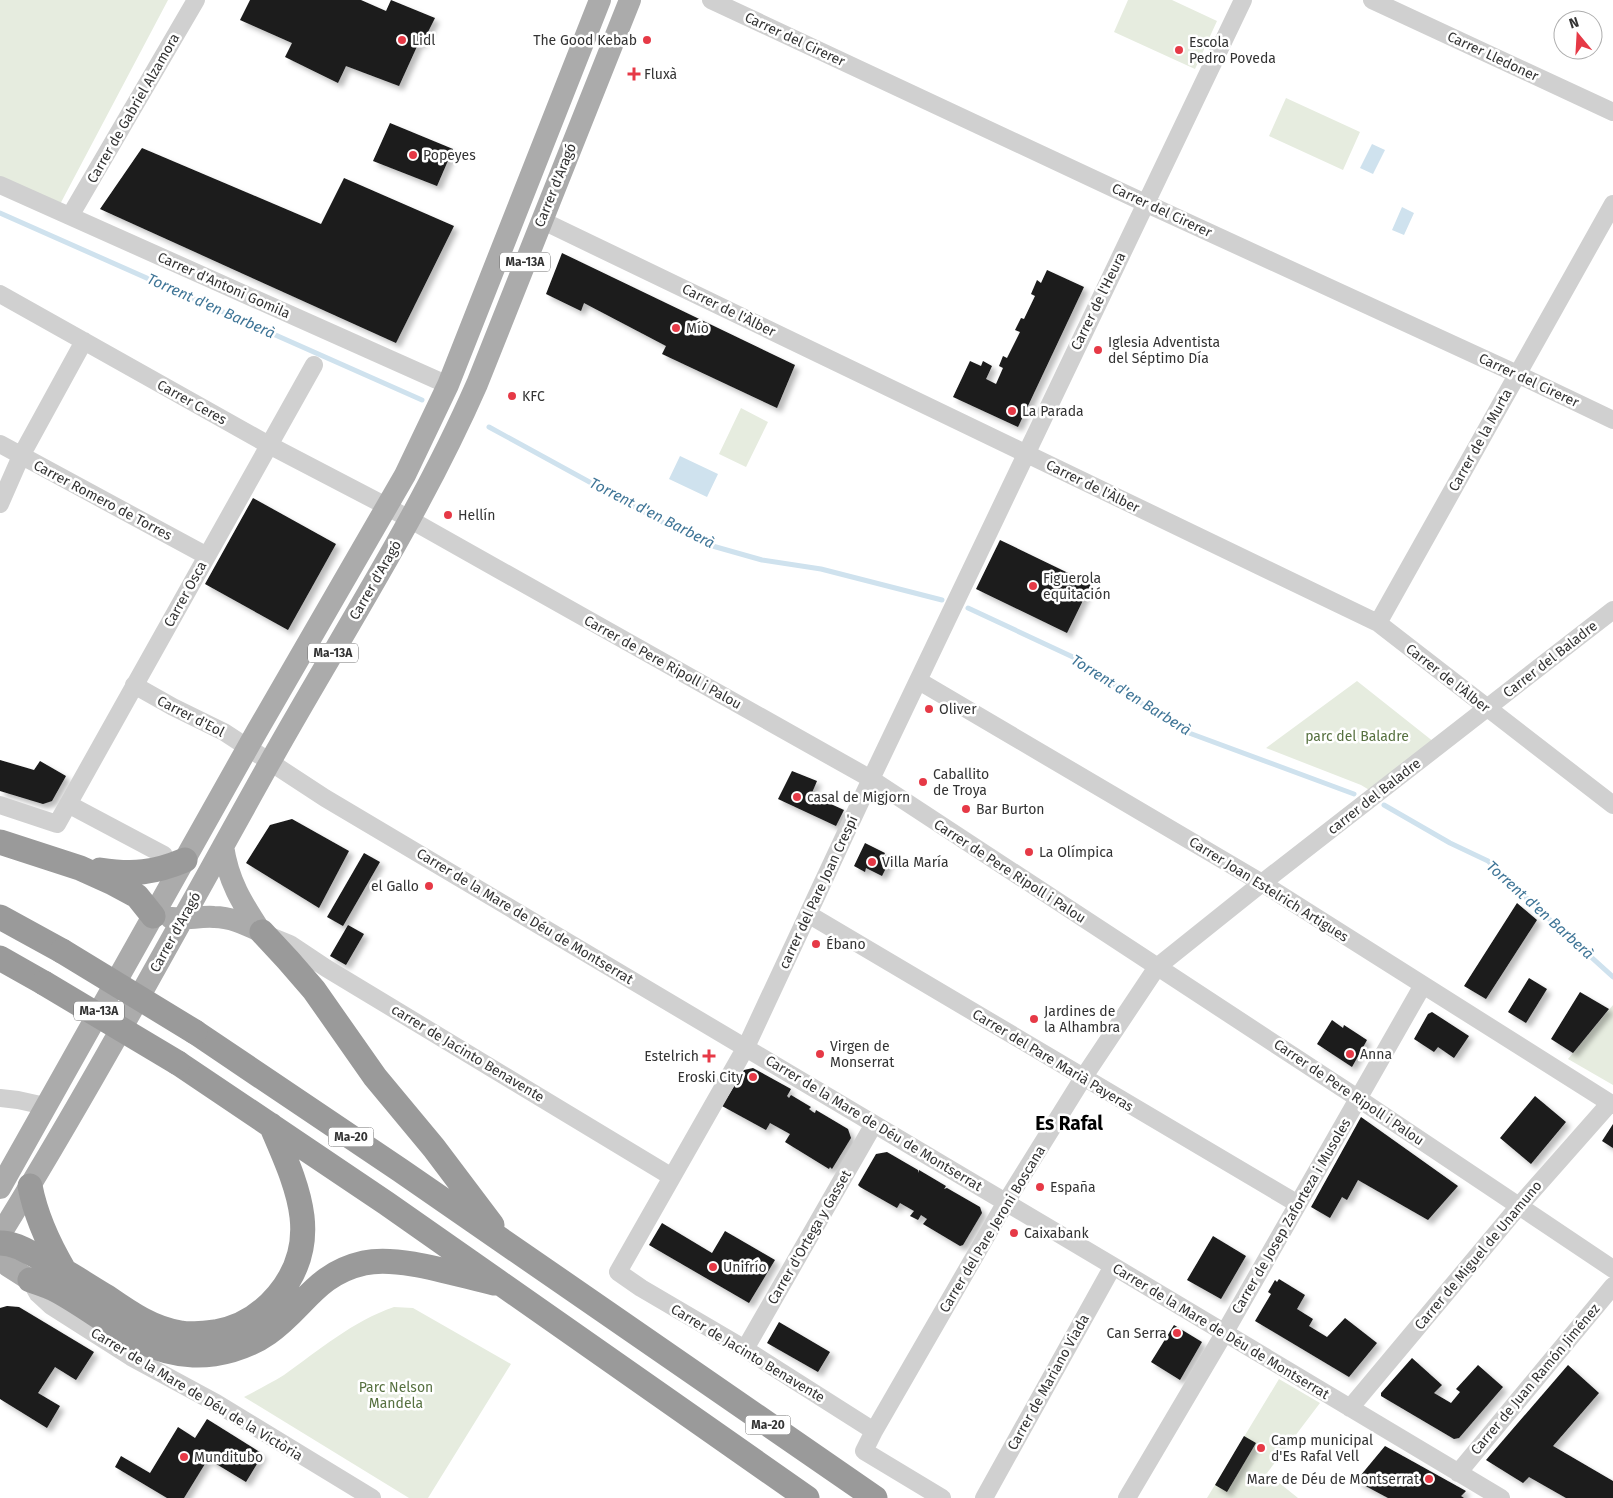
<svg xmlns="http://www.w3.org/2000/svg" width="1613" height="1498" viewBox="0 0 1613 1498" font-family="'Fira Sans',sans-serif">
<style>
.green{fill:#e6ecdf}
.water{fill:#cfe2ee}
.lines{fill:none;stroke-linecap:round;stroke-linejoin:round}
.stream{stroke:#cfe2ee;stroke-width:5}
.building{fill:#1a1a1a;filter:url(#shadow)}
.minor{stroke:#d0d0d0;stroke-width:18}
.major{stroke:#ababab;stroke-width:22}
.highway{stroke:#9a9a9a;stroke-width:25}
.highway-bridge{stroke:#9a9a9a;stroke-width:25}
.poi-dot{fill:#e63946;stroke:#fff;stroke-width:2}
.labels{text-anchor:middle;stroke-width:5;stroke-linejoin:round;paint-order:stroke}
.shield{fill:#fff;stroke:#707070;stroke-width:1}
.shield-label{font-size:12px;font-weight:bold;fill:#333}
.street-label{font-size:14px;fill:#333;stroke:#fff}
.poi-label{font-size:14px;fill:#333;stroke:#fff;text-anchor:start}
.park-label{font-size:14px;fill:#56703f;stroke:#fff}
.water-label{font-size:15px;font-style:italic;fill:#3f7597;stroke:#fff}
.district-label{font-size:19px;font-weight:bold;fill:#000;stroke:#fff}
</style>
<defs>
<filter id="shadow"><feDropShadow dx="4.5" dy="4.5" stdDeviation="2.5" flood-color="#0004"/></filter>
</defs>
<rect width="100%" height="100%" fill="#fff"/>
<path class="green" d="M0,0H168L57,210L0,180Z
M1128,0H1172L1217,21L1195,69L1114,32Z
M1286,98L1360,132L1343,170L1269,136Z
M741,408L768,422L746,467L719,454Z
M1357,681L1439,746L1376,794L1361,785L1266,748Z
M1613,1005V1085L1568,1059Z
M394,1307L413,1308L511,1364L428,1498H409L244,1397C257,1390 271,1383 284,1375C319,1350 353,1321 394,1307Z
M1279,1379L1320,1403L1267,1473L1298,1498H1207Z"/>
<path class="water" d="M1372,144L1385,150L1373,174L1360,168Z
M1402,207L1414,213L1404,235L1392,230Z
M680,456L718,474L707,497L669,479Z"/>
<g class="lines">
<path class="stream" d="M0,213L422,400
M489,427L668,525L709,545L762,560L821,569L942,600
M968,608L1075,658L1181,730L1354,794
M1384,805L1450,843L1488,861L1537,908L1613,977"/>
</g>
<path class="building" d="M250,0H361L386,11L391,0L435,18L422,44L419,42L399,86L346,66L338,83L285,57L292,43L240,20Z
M390,123L453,149L437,186L373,161Z
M142,148L321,224L344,178L454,226L396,343L100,209Z
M562,253L795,365L777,408L662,354L666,346L584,303L581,311L546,294Z
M1047,270L1084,287L1018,427L953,397L970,361L981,366L983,361L992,366L986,379L996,384L1003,368L999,366L1003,356L1007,358L1020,332L1015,330L1021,318L1024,319L1035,296L1031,294L1037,280L1041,283Z
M253,498L336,544L288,630L205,584Z
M1000,540L1091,584L1067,633L976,589Z
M0,760L34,770L40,761L66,776L52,801L43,804L0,791Z
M792,771L817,781L811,795L844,810L836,826L778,799Z
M292,819L349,851L319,908L246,863L270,825Z
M865,843L885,853L884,855L891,858L882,876L866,868L865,872L854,866Z
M364,853L380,862L343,926L327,917Z
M1517,903L1537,920L1486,999L1464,986Z
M348,925L364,934L346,965L330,956Z
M1529,978L1547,989L1526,1023L1508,1012Z
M1580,992L1609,1009L1573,1053L1551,1039Z
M1432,1012L1469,1036L1454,1058L1438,1047L1434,1052L1414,1039L1428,1014Z
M1332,1020L1343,1028L1344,1025L1367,1040L1352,1067L1317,1044Z
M753,1068L791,1089L787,1096L789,1098L791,1095L811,1107L809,1109L813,1112L815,1113L816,1110L848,1129L851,1138L832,1169L830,1167L829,1169L785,1142L790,1134L770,1123L766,1130L722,1106L744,1070Z
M1535,1096L1566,1122L1531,1164L1500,1138Z
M1361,1117L1458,1186L1428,1220L1358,1180L1347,1200L1342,1197L1330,1218L1311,1207Z
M1613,1124V1148L1602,1141Z
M887,1152L918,1170V1173L919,1170L946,1186L944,1189L947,1188L980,1207L982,1213L963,1245L960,1246L923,1224L927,1219L921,1215L918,1220L910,1216L914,1211L900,1203L897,1208L860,1187L858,1185L876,1154Z
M662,1223L712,1253L725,1231L775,1260L749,1303L649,1245Z
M1213,1236L1246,1256L1221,1299L1187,1280Z
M1279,1279L1305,1295L1297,1309L1313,1319L1309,1326L1327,1337L1345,1318L1377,1343L1349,1377L1255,1321L1271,1294L1268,1292L1275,1280L1277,1282Z
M7,1306L19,1307L94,1352L76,1380L55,1367L38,1393L60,1406L47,1428L0,1399V1308Z
M779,1322L830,1352L818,1372L767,1343Z
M1174,1325L1202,1342L1180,1380L1151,1362Z
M1412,1358L1442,1385L1434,1393L1451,1403L1460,1392L1456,1389L1478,1365L1503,1387L1459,1438L1454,1439L1381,1396V1393Z
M1568,1365L1599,1393L1553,1446L1613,1481V1498H1566L1529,1477L1523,1483L1486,1460Z
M207,1419L263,1454L246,1482L208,1459L184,1498H167L115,1467L121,1456L150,1473L178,1427L195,1438Z
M1244,1436L1256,1443L1227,1492L1215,1485Z
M1385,1446L1466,1491L1461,1496L1464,1498H1388L1356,1481Z"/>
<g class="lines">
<path class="minor" d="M711,0L1145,203L1517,374L1613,420
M1372,0L1613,112
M0,185L448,385
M70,216L196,0
M541,220L1378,623L1613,805
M0,294L269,445L386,506L871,779L1359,1099L1613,1269
M0,444L207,556
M0,504L21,456L84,341
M1378,623L1613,204
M919,681L1262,883L1613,1105
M134,685L173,707L224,732L325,798L1113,1266L1501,1498
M68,804L164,855
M0,805L57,824L314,365
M808,914L1298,1204
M268,935L290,944L326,968L672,1177
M0,1098L18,1100L45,1106
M30,1280L38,1294L51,1306L131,1357L216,1403L372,1498
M745,1349L874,1124
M1350,1408L1519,1206L1610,1103
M874,1431L1006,1202L1083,1078L1157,967L1262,883L1613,610
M1458,1473L1613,1286
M942,1498L864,1451L874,1431L745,1349L641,1288L618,1272L746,1047L871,779L1243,0
M984,1498L1113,1266
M1127,1498L1225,1332L1423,985"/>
<path class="major" d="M223,846C228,881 242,903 261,932
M171,918C186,920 199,916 214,917C231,917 247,925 262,932
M0,1188L257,731L405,475L448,385L600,0
M0,1235C95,1081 181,921 270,762C340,637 419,516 477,384L630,0
M0,1255L8,1266L30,1280"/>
<path class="highway" d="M0,842L80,868L111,882L137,896L153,916
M100,870C133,875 154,873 185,860
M0,917L62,951
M262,932L288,960L314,990L375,1077L434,1148L492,1225
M0,958L44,983
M195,1032L400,1170L875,1498
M178,1063L386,1203L807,1498
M30,1186C36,1217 48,1243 64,1270
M0,1243C16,1243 28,1252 42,1259C65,1270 85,1284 107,1297C130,1313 153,1329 181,1333C192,1335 204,1333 215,1332C241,1328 262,1314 278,1295C325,1239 295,1182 271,1125
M30,1280C39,1283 49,1286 58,1291C102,1315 140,1353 193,1355C218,1356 247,1348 268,1333C304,1308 315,1274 364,1263C399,1255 458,1275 494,1283"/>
<path class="highway-bridge" d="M62,951L195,1032
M44,983L178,1063"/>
</g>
<g class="poi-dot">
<circle cx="402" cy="40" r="5"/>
<circle cx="647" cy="40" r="5"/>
<circle cx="1179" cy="50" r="5"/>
<path d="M631.5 66.5h5v5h5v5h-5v5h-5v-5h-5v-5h5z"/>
<circle cx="413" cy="155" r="5"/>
<circle cx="676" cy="328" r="5"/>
<circle cx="1098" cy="350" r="5"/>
<circle cx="512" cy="396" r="5"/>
<circle cx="1012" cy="411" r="5"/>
<circle cx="448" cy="515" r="5"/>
<circle cx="1033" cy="586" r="5"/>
<circle cx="929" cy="709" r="5"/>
<circle cx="923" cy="782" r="5"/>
<circle cx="797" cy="797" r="5"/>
<circle cx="966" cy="809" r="5"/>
<circle cx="1029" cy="852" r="5"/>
<circle cx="872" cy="862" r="5"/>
<circle cx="429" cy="886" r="5"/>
<circle cx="816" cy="944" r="5"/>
<circle cx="1034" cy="1019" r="5"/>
<circle cx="820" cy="1054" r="5"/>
<circle cx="1350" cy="1054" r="5"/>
<path d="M706.5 1048.5h5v5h5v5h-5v5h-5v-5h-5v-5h5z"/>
<circle cx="753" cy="1077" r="5"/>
<circle cx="1040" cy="1187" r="5"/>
<circle cx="1014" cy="1233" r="5"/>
<circle cx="713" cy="1267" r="5"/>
<circle cx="1177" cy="1333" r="5"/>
<circle cx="1261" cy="1448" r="5"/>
<circle cx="184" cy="1457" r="5"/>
<circle cx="1429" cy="1479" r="5"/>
</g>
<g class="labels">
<g class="shield">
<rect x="500" y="252.5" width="50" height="19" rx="4"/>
<rect x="308" y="643.5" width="50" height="19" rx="4"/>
<rect x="74" y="1001.5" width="50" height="19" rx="4"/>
<rect x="328.5" y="1127.5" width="45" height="19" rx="4"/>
<rect x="745.5" y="1415.5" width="45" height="19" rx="4"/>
</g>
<g class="shield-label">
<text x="525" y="266">Ma-13A</text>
<text x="333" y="657">Ma-13A</text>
<text x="99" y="1015">Ma-13A</text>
<text x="351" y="1141">Ma-20</text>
<text x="768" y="1429">Ma-20</text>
</g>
<g class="street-label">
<text transform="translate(795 39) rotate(25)" y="5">Carrer del Cirerer</text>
<text transform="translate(1493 56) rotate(25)" y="5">Carrer Lledoner</text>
<text transform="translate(133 108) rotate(-60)" y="5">Carrer de Gabriel Alzamora</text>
<text transform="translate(555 185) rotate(-68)" y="5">Carrer d'Aragó</text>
<text transform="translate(1162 210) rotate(25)" y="5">Carrer del Cirerer</text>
<text transform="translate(224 285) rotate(24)" y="5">Carrer d'Antoni Gomila</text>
<text transform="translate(1098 301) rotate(-64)" y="5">Carrer de l'Heura</text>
<text transform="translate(729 310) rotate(26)" y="5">Carrer de l'Àlber</text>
<text transform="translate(1529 380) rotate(25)" y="5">Carrer del Cirerer</text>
<text transform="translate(192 402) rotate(29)" y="5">Carrer Ceres</text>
<text transform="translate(1480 440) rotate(-61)" y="5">Carrer de la Murta</text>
<text transform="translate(1093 486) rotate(26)" y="5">Carrer de l'Àlber</text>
<text transform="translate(103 500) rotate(28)" y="5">Carrer Romero de Torres</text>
<text transform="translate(375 580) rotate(-60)" y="5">Carrer d'Aragó</text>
<text transform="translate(185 594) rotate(-61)" y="5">Carrer Osca</text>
<text transform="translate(1550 659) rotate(-38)" y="5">Carrer del Baladre</text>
<text transform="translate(663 662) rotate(29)" y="5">Carrer de Pere Ripoll i Palou</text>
<text transform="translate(1448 678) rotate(38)" y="5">Carrer de l'Àlber</text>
<text transform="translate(191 716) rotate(27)" y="5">Carrer d'Eol</text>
<text transform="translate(1374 796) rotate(-38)" y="5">carrer del Baladre</text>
<text transform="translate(1010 871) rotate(33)" y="5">Carrer de Pere Ripoll i Palou</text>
<text transform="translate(1269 889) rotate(32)" y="5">Carrer Joan Estelrich Artigues</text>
<text transform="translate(818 892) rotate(-65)" y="5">carrer del Pare Joan Crespí</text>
<text transform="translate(525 916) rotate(31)" y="5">Carrer de la Mare de Déu de Montserrat</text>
<text transform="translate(175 932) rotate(-61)" y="5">Carrer d'Aragó</text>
<text transform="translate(468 1053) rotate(31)" y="5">carrer de Jacinto Benavente</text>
<text transform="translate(1053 1060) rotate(31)" y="5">Carrer del Pare Marià Payeras</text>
<text transform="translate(1349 1092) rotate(34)" y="5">Carrer de Pere Ripoll i Palou</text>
<text transform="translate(874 1123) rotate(31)" y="5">Carrer de la Mare de Déu de Montserrat</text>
<text transform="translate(1291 1216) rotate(-60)" y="5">Carrer de Josep Zaforteza i Musoles</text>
<text transform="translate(992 1229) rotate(-59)" y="5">Carrer del Pare Jeroni Boscana</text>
<text transform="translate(809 1237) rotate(-60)" y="5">Carrer d'Ortega y Gasset</text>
<text transform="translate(1478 1255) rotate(-50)" y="5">Carrer de Miguel de Unamuno</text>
<text transform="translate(1221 1331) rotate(31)" y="5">Carrer de la Mare de Déu de Montserrat</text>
<text transform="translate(748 1353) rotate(31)" y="5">Carrer de Jacinto Benavente</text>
<text transform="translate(1535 1379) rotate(-50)" y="5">Carrer de Juan Ramón Jiménez</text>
<text transform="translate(1048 1382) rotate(-61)" y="5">Carrer de Mariano Viada</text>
<text transform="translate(197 1394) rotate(31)" y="5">Carrer de la Mare de Déu de la Victòria</text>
</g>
<g class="poi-label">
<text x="412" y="45">Lidl</text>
<text x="637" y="45" text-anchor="end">The Good Kebab</text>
<text x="1189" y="47">Escola<tspan x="1189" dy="16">Pedro Poveda</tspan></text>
<text x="644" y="79">Fluxà</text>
<text x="423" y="160">Popeyes</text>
<text x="686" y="333">Mío</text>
<text x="1108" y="347">Iglesia Adventista<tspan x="1108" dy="16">del Séptimo Día</tspan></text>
<text x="522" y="401">KFC</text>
<text x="1022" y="416">La Parada</text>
<text x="458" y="520">Hellín</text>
<text x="1043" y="583">Figuerola<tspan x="1043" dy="16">equitación</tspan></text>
<text x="939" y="714">Oliver</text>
<text x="933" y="779">Caballito<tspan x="933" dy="16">de Troya</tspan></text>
<text x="807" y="802">casal de Migjorn</text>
<text x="976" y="814">Bar Burton</text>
<text x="1039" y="857">La Olímpica</text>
<text x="882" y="867">Villa María</text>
<text x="419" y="891" text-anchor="end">el Gallo</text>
<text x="826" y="949">Ébano</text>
<text x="1044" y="1016">Jardines de<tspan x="1044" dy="16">la Alhambra</tspan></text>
<text x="830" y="1051">Virgen de<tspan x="830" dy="16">Monserrat</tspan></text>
<text x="1360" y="1059">Anna</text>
<text x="699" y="1061" text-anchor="end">Estelrich</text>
<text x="743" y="1082" text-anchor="end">Eroski City</text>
<text x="1050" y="1192">España</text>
<text x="1024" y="1238">Caixabank</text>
<text x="723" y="1272">Unifrío</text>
<text x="1167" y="1338" text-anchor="end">Can Serra</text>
<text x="1271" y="1445">Camp municipal<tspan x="1271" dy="16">d'Es Rafal Vell</tspan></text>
<text x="194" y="1462">Munditubo</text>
<text x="1419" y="1484" text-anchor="end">Mare de Déu de Montserrat</text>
</g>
<g class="park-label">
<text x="1357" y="741">parc del Baladre</text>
<text x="396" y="1392">Parc Nelson<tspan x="396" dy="16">Mandela</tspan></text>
</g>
<g class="water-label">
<text transform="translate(211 306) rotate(24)" y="5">Torrent d'en Barberà</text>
<text transform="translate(652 513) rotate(27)" y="5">Torrent d'en Barberà</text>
<text transform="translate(1131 695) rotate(32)" y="5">Torrent d'en Barberà</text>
<text transform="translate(1540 910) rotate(42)" y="5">Torrent d'en Barberà</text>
</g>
<g class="district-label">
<text x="1069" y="1130">Es Rafal</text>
</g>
</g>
<g transform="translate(1578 35) rotate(342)"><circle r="24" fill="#ffffff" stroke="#adadad"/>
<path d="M0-4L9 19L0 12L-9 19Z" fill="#e63946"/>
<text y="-8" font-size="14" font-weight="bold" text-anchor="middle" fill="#333333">N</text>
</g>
</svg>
